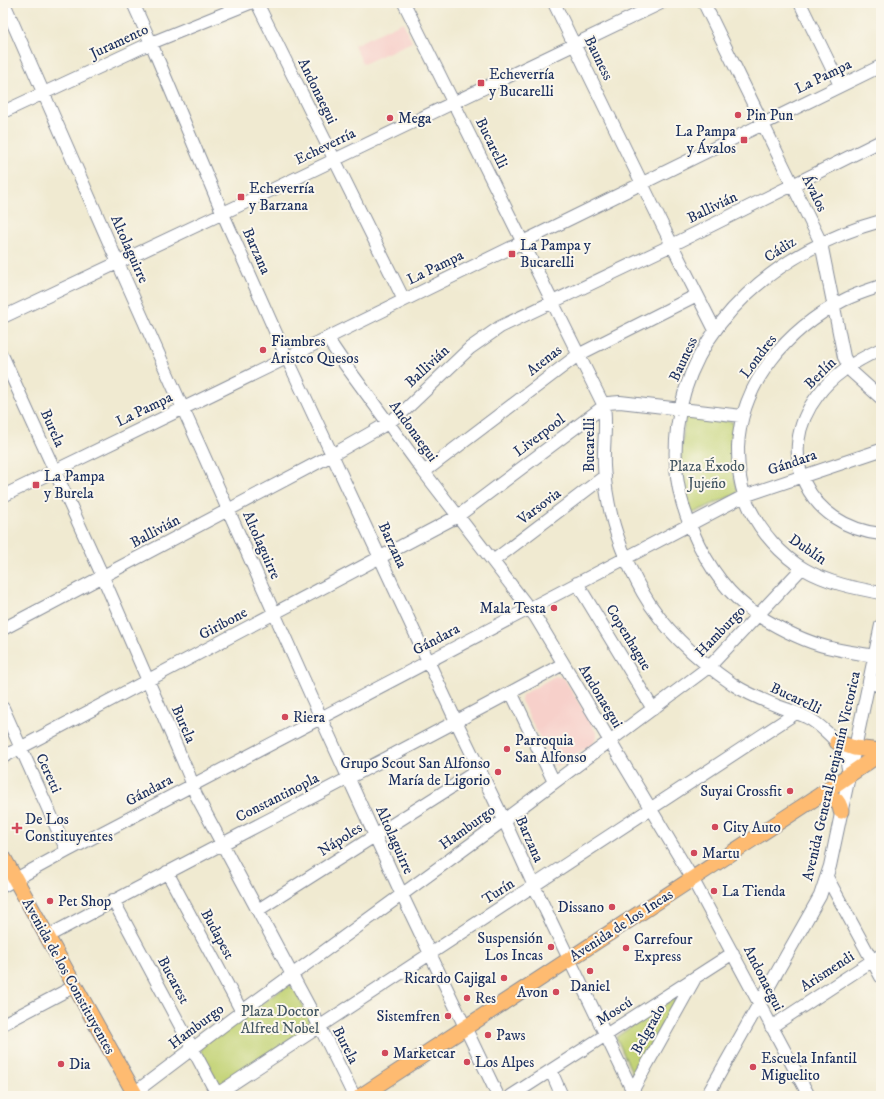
<svg xmlns="http://www.w3.org/2000/svg" width="884" height="1099" viewBox="0 0 884 1099" font-family="'IM FELL DW Pica',serif">
<style>
.built{fill:#f7d0ca}
.green{fill:#c3d376;stroke:#6f816a}
.lines{fill:none;stroke-linecap:round;stroke-linejoin:round}
.minor-casing{stroke:#868c98;stroke-width:14}
.major-casing{stroke:#868c98;stroke-width:17}
.minor{stroke:#fff;stroke-width:12}
.major{stroke:#febb71;stroke-width:15}
.poi-dot{fill:#d1495b;stroke:#fbf7ec;stroke-width:1.5}
.labels{text-anchor:middle;stroke-width:4;stroke-linejoin:round;paint-order:stroke}
.street-label{font-size:15px;fill:#1b2f5e;stroke:#fbf7ec}
.poi-label{font-size:15px;fill:#1b2f5e;stroke:#fbf7ec;text-anchor:start}
.park-label{font-size:15px;fill:#455864;stroke:#fbf7ec}
</style>
<rect width="100%" height="100%" fill="#fbf7ec"/>
<filter id="ink" filterUnits="userSpaceOnUse"><feTurbulence type="fractalNoise" baseFrequency=".025" numOctaves="2"/><feDisplacementMap in="SourceGraphic" scale="8" xChannelSelector="R" yChannelSelector="G"/><feConvolveMatrix kernelMatrix="1 2 1 2 8 2 1 2 1" color-interpolation-filters="sRGB"/></filter>
<filter id="wash" filterUnits="userSpaceOnUse"><feTurbulence type="fractalNoise" baseFrequency=".012" numOctaves="4" result="noise"/><feDisplacementMap in="SourceGraphic" scale="16" xChannelSelector="R" yChannelSelector="G"/><feGaussianBlur stdDeviation="0.9" result="paint"/><feColorMatrix in="noise" values="0 0 0 0 0 0 0 0 0 0 0 0 0 0 0 0 0 1.4 0 .05"/><feComposite in="paint" operator="in"/></filter>
<g filter="url(#wash)">
<rect width="100%" height="100%" fill="#f0ead1"/>
<path class="built" d="M403,22L412,42L363,64L354,45Z
M555,676L564,678L597,734L594,743L559,766L554,765L521,701L522,695Z"/>
<path class="green" d="M685,414L733,422L731,442V464L738,493L691,514L684,495L680,464Z
M288,985L294,988L313,1024L226,1084H218L201,1051L203,1045Z
M674,998L675,1002L633,1075L616,1037Z"/>
</g>
<g filter="url(#ink)">
<g class="lines">
<defs>
<path id="minor" d="M4,3L118,263L321,718L402,895L498,1096
M133,3L151,43L223,214L287,358L456,721L504,820L534,886L635,1096
M257,3L404,300
M404,3L604,406C607,426 603,446 604,466C606,511 621,554 643,593C664,630 699,661 734,685C748,694 765,701 780,707C789,710 798,713 806,717C817,722 837,740 843,751C847,759 848,767 849,775
M554,3L672,245L715,330
M704,3L821,243L844,357L852,372L881,398
M800,3L840,85
M3,112L151,43L250,3
M881,221C782,248 690,321 677,428C673,465 677,495 692,530C706,563 728,596 759,616C780,629 803,641 827,647C842,651 859,653 874,656L881,652
M881,286C869,290 856,294 844,300C788,329 741,382 738,447C738,469 740,489 750,509C761,532 781,555 804,569C828,583 854,588 881,593
M3,317L257,197L661,3
M327,338L344,363L424,472L535,616L692,878L809,1096
M881,349C857,360 833,374 818,395C772,455 809,526 881,534
M3,357L103,577L189,775L196,795L320,1027L354,1096
M424,472L578,355L697,295
M3,496L268,367L881,66
M493,561L605,476
M577,583L653,709
M3,629L332,455L388,423L404,411L470,348L500,327L672,245L881,141
M870,678L881,688
M511,692L554,782
M3,708L67,851
M3,757L458,516L608,403L620,402L742,416
M167,872L242,1012
M827,877L881,977
M3,886L67,851L744,496L881,450
M113,900L218,1096
M258,910L480,769
M48,936C219,844 393,757 563,664
M3,1024L75,986
M771,1027L881,955
M551,1071L562,1096
M217,1094L796,713
M630,1095L694,980
M130,1096L245,1009L504,820L710,666L802,568
M511,1096L733,953
M707,1096L820,896L830,866L881,625"/>
<path id="major" d="M837,742L854,748L881,751
M820,795C832,795 839,799 841,811
M3,857L136,1096
M361,1096L820,795L881,753"/>
</defs>
<use href="#minor" class="minor-casing"/>
<use href="#major" class="major-casing"/>
<use href="#minor" class="minor"/>
<use href="#major" class="major"/>
</g>
</g>
<g class="poi-dot">
<rect x="477" y="79" width="8" height="8" rx="2"/>
<circle cx="738" cy="115" r="4"/>
<circle cx="390" cy="118" r="4"/>
<rect x="740" y="136" width="8" height="8" rx="2"/>
<rect x="237" y="193" width="8" height="8" rx="2"/>
<rect x="508" y="250" width="8" height="8" rx="2"/>
<circle cx="263" cy="350" r="4"/>
<rect x="32" y="481" width="8" height="8" rx="2"/>
<circle cx="554" cy="608" r="4"/>
<circle cx="285" cy="717" r="4"/>
<circle cx="507" cy="749" r="4"/>
<circle cx="498" cy="772" r="4"/>
<circle cx="790" cy="791" r="4"/>
<circle cx="715" cy="827" r="4"/>
<path d="M15 822h4v4h4v4h-4v4h-4v-4h-4v-4h4z"/>
<circle cx="694" cy="853" r="4"/>
<circle cx="714" cy="891" r="4"/>
<circle cx="50" cy="901" r="4"/>
<circle cx="612" cy="907" r="4"/>
<circle cx="551" cy="947" r="4"/>
<circle cx="626" cy="948" r="4"/>
<circle cx="590" cy="971" r="4"/>
<circle cx="504" cy="978" r="4"/>
<circle cx="556" cy="992" r="4"/>
<circle cx="467" cy="998" r="4"/>
<circle cx="448" cy="1016" r="4"/>
<circle cx="488" cy="1035" r="4"/>
<circle cx="385" cy="1053" r="4"/>
<circle cx="467" cy="1062" r="4"/>
<circle cx="61" cy="1064" r="4"/>
<circle cx="753" cy="1067" r="4"/>
</g>
<g class="labels">
<g class="street-label">
<text transform="translate(119 41) rotate(-25)" y="5">Juramento</text>
<text transform="translate(599 58) rotate(64)" y="5">Bauness</text>
<text transform="translate(823 76) rotate(-26)" y="5">La Pampa</text>
<text transform="translate(318 91) rotate(64)" y="5">Andonaegui</text>
<text transform="translate(492 143) rotate(64)" y="5">Bucarelli</text>
<text transform="translate(325 146) rotate(-26)" y="5">Echeverría</text>
<text transform="translate(815 193) rotate(64)" y="5">Ávalos</text>
<text transform="translate(712 207) rotate(-26)" y="5">Ballivián</text>
<text transform="translate(130 249) rotate(66)" y="5">Altolaguirre</text>
<text transform="translate(780 249) rotate(-33)" y="5">Cádiz</text>
<text transform="translate(257 251) rotate(66)" y="5">Barzana</text>
<text transform="translate(435 267) rotate(-26)" y="5">La Pampa</text>
<text transform="translate(758 356) rotate(-53)" y="5">Londres</text>
<text transform="translate(683 359) rotate(-65)" y="5">Bauness</text>
<text transform="translate(544 360) rotate(-38)" y="5">Atenas</text>
<text transform="translate(427 366) rotate(-43)" y="5">Ballivián</text>
<text transform="translate(820 373) rotate(-45)" y="5">Berlín</text>
<text transform="translate(144 409) rotate(-26)" y="5">La Pampa</text>
<text transform="translate(53 428) rotate(66)" y="5">Burela</text>
<text transform="translate(414 431) rotate(54)" y="5">Andonaegui</text>
<text transform="translate(539 435) rotate(-37)" y="5">Liverpool</text>
<text transform="translate(589 445) rotate(-90)" y="5">Bucarelli</text>
<text transform="translate(792 462) rotate(-19)" y="5">Gándara</text>
<text transform="translate(539 506) rotate(-37)" y="5">Varsovia</text>
<text transform="translate(155 531) rotate(-28)" y="5">Ballivián</text>
<text transform="translate(262 545) rotate(66)" y="5">Altolaguirre</text>
<text transform="translate(393 545) rotate(65)" y="5">Barzana</text>
<text transform="translate(808 549) rotate(34)" y="5">Dublín</text>
<text transform="translate(223 623) rotate(-28)" y="5">Giribone</text>
<text transform="translate(720 631) rotate(-46)" y="5">Hamburgo</text>
<text transform="translate(629 637) rotate(59)" y="5">Copenhague</text>
<text transform="translate(436 639) rotate(-28)" y="5">Gándara</text>
<text transform="translate(601 696) rotate(59)" y="5">Andonaegui</text>
<text transform="translate(796 698) rotate(25)" y="5">Bucarelli</text>
<text transform="translate(184 724) rotate(66)" y="5">Burela</text>
<text transform="translate(49 773) rotate(65)" y="5">Ceretti</text>
<text transform="translate(831 776) rotate(-77)" y="5">Avenida General Benjamín Victorica</text>
<text transform="translate(149 790) rotate(-28)" y="5">Gándara</text>
<text transform="translate(277 797) rotate(-27)" y="5">Constantinopla</text>
<text transform="translate(467 827) rotate(-36)" y="5">Hamburgo</text>
<text transform="translate(340 839) rotate(-33)" y="5">Nápoles</text>
<text transform="translate(530 839) rotate(66)" y="5">Barzana</text>
<text transform="translate(395 840) rotate(66)" y="5">Altolaguirre</text>
<text transform="translate(498 891) rotate(-33)" y="5">Turín</text>
<text transform="translate(621 925) rotate(-33)" y="5">Avenida de los Incas</text>
<text transform="translate(218 934) rotate(62)" y="5">Budapest</text>
<text transform="translate(827 971) rotate(-33)" y="5">Arismendi</text>
<text transform="translate(69 976) rotate(61)" y="5">Avenida de los Constituyentes</text>
<text transform="translate(764 978) rotate(63)" y="5">Andonaegui</text>
<text transform="translate(174 980) rotate(62)" y="5">Bucarest</text>
<text transform="translate(614 1011) rotate(-32)" y="5">Moscú</text>
<text transform="translate(196 1026) rotate(-37)" y="5">Hamburgo</text>
<text transform="translate(648 1029) rotate(-61)" y="5">Belgrado</text>
<text transform="translate(346 1045) rotate(63)" y="5">Burela</text>
</g>
<g class="poi-label">
<text x="489" y="79">Echeverría<tspan x="489" dy="17">y Bucarelli</tspan></text>
<text x="746" y="120">Pin Pun</text>
<text x="398" y="123">Mega</text>
<text x="736" y="136" text-anchor="end">La Pampa<tspan x="736" dy="17">y Ávalos</tspan></text>
<text x="249" y="193">Echeverría<tspan x="249" dy="17">y Barzana</tspan></text>
<text x="520" y="250">La Pampa y<tspan x="520" dy="17">Bucarelli</tspan></text>
<text x="271" y="346">Fiambres<tspan x="271" dy="17">Aristco Quesos</tspan></text>
<text x="44" y="481">La Pampa<tspan x="44" dy="17">y Burela</tspan></text>
<text x="546" y="613" text-anchor="end">Mala Testa</text>
<text x="293" y="722">Riera</text>
<text x="515" y="745">Parroquia<tspan x="515" dy="17">San Alfonso</tspan></text>
<text x="490" y="768" text-anchor="end">Grupo Scout San Alfonso<tspan x="490" dy="17">María de Ligorio</tspan></text>
<text x="782" y="796" text-anchor="end">Suyai Crossfit</text>
<text x="25" y="824">De Los<tspan x="25" dy="17">Constituyentes</tspan></text>
<text x="723" y="832">City Auto</text>
<text x="702" y="858">Martu</text>
<text x="722" y="896">La Tienda</text>
<text x="58" y="906">Pet Shop</text>
<text x="604" y="912" text-anchor="end">Dissano</text>
<text x="543" y="943" text-anchor="end">Suspensión<tspan x="543" dy="17">Los Incas</tspan></text>
<text x="634" y="944">Carrefour<tspan x="634" dy="17">Express</tspan></text>
<text x="496" y="983" text-anchor="end">Ricardo Cajigal</text>
<text x="590" y="991" text-anchor="middle">Daniel</text>
<text x="548" y="997" text-anchor="end">Avon</text>
<text x="475" y="1003">Res</text>
<text x="440" y="1021" text-anchor="end">Sistemfren</text>
<text x="496" y="1040">Paws</text>
<text x="393" y="1058">Marketcar</text>
<text x="761" y="1063">Escuela Infantil<tspan x="761" dy="17">Miguelito</tspan></text>
<text x="475" y="1067">Los Alpes</text>
<text x="69" y="1069">Dia</text>
</g>
<g class="park-label">
<text x="707" y="471">Plaza Éxodo<tspan x="707" dy="17">Jujeño</tspan></text>
<text x="280" y="1016">Plaza Doctor<tspan x="280" dy="17">Alfred Nobel</tspan></text>
</g>
</g>
<rect width="884" height="1099" fill="none" stroke="#fbf7ec" stroke-width="16"/>
</svg>
